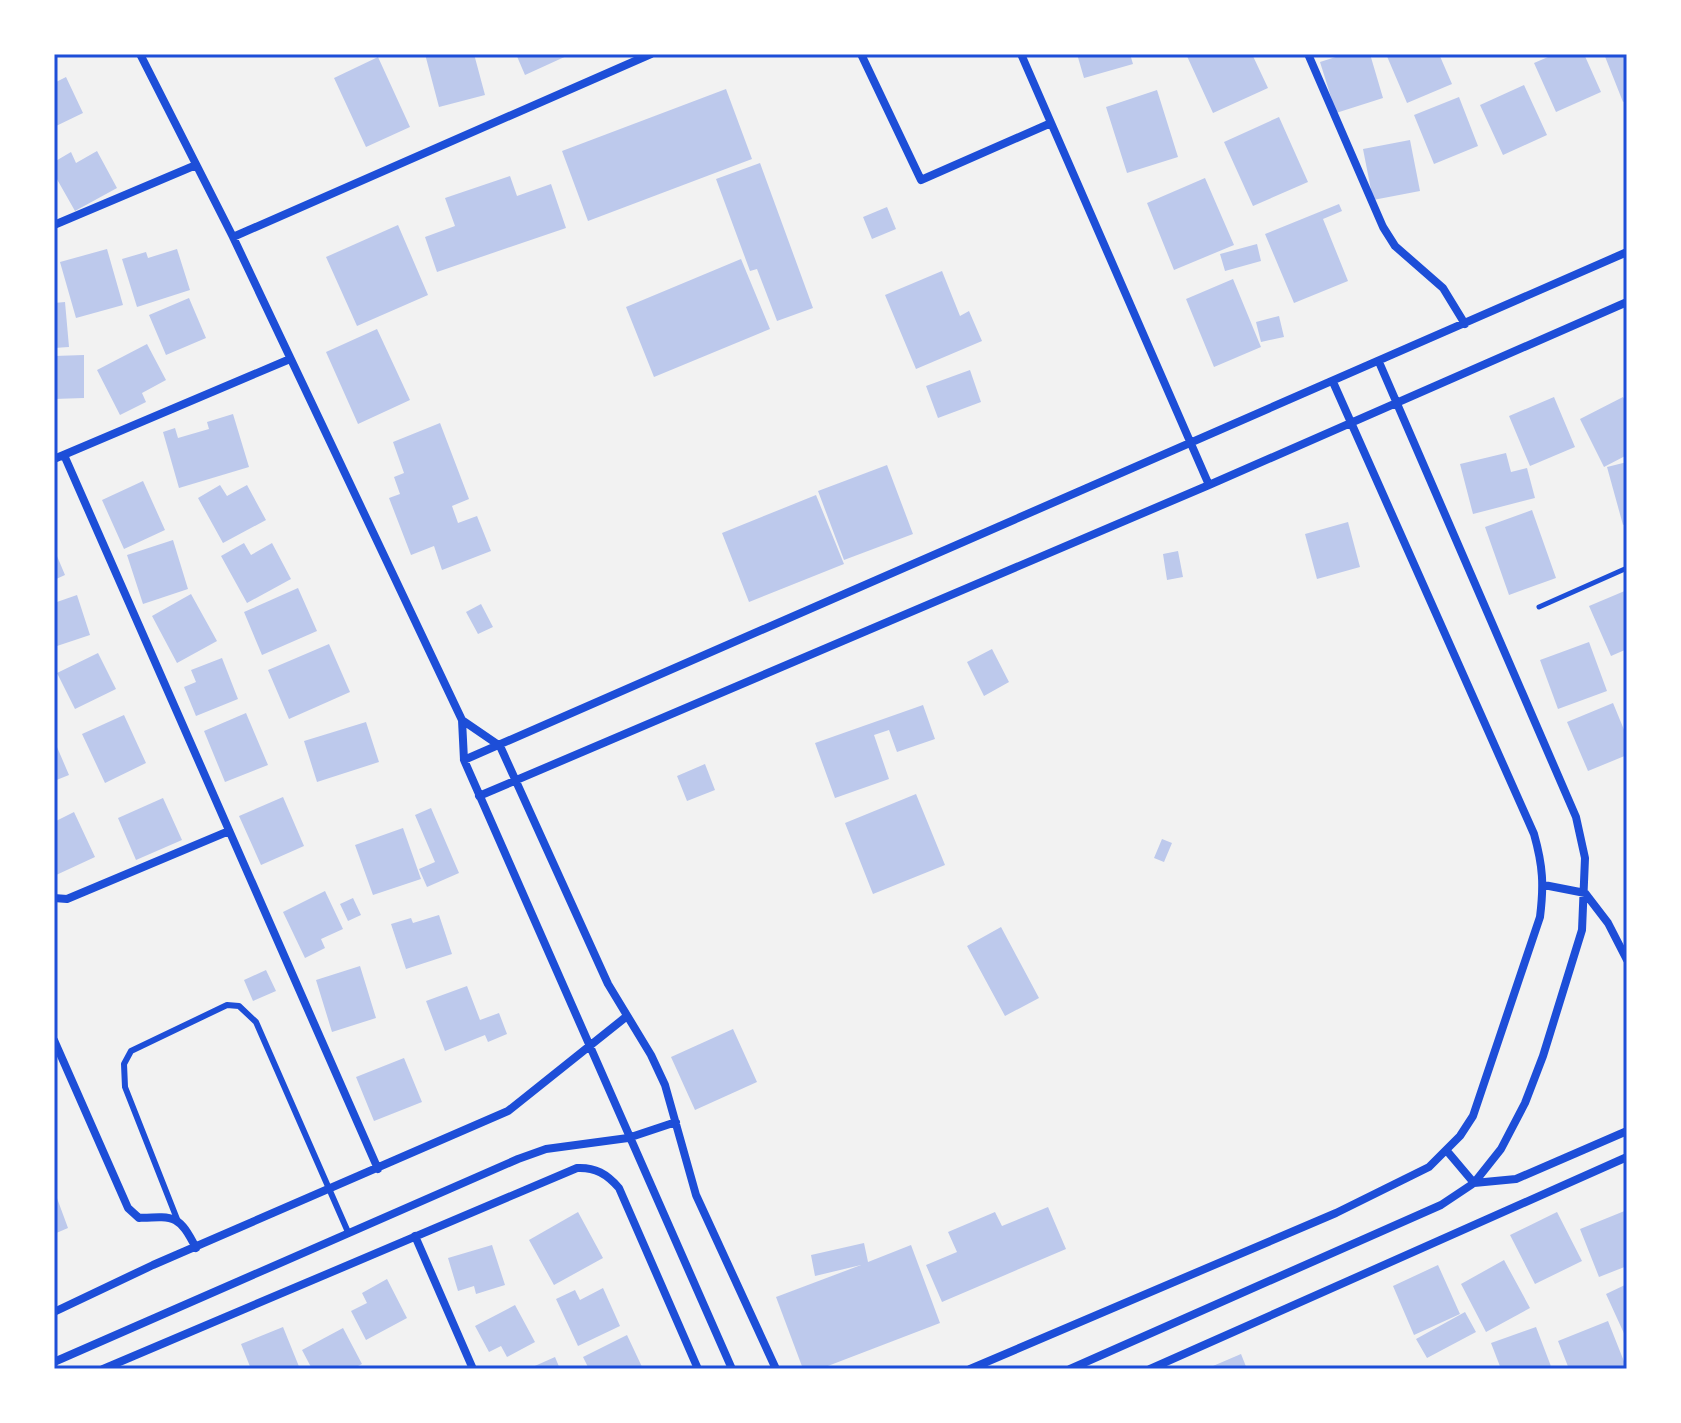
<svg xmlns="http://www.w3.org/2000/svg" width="1681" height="1423" viewBox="0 0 1681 1423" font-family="Jost,sans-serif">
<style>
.building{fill:#bdc9ec}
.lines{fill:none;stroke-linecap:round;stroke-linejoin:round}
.path{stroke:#1d4ed8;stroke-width:5}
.service{stroke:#1d4ed8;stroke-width:6}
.minor{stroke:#1d4ed8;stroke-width:8}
.neatline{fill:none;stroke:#1d4ed8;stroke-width:3}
</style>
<rect width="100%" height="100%" fill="#f2f2f2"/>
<path class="building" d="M425,54H474L485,95L439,107Z
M516,54H571L525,75Z
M1077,54H1130L1133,64L1084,78Z
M1186,54H1252L1268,88L1213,113Z
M1345,54H1370L1383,98L1336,113L1320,62Z
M1386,54H1439L1452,84L1407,103Z
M1555,54H1584L1601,92L1556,112L1534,63Z
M1604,54H1627V100L1623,102Z
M378,57L410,127L366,147L334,78Z
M66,77L83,113L54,127V83Z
M1524,85L1547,135L1503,155L1480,105Z
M726,89L752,159L588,221L562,151Z
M1157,90L1178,157L1127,173L1106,107Z
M1459,97L1478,146L1434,164L1414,115Z
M1279,117L1308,182L1253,206L1224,142Z
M1410,140L1420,191L1373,200L1363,149Z
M97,151L117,188L75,211L54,174V162L71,152L76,163Z
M760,163L813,308L777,321L757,269L750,271L716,179Z
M510,176L517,196L551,184L566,228L437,272L425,237L455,226L445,198Z
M1205,178L1234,245L1174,270L1147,203Z
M1339,204L1342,211L1323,219L1348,281L1294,303L1265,234Z
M887,207L896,229L872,239L863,217Z
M398,225L428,295L357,326L326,257Z
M1257,244L1261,261L1225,271L1220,254Z
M107,249L123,305L76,318L60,262Z
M177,249L190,290L137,307L122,259L146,252L148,258Z
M741,259L770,329L654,377L626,307Z
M942,271L960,316L969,311L982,341L916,369L885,295Z
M1233,279L1261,347L1214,367L1186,299Z
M189,298L206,338L166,355L149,315Z
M65,302L69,347L54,348V303Z
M1279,316L1284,337L1261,342L1256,322Z
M377,329L410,400L358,424L326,352Z
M147,344L166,380L142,393L146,402L120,415L97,370Z
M84,355V398L54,399V356Z
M970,370L981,402L938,418L926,386Z
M1554,397L1575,447L1530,466L1509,416Z
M1623,397L1627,404V455L1604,467L1580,419Z
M233,414L249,467L179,488L163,432L175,428L178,438L209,429L207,422Z
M440,423L469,499L452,506L458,523L477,516L491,551L442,570L434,546L411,555L389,498L400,494L394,477L404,473L393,442Z
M1506,453L1511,472L1527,468L1535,498L1473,514L1460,464Z
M1627,462V523L1623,525L1607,467Z
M887,465L913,534L844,560L818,491Z
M143,481L165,530L124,549L102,500Z
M220,485L227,496L247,485L266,520L223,543L198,498Z
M816,495L844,564L749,602L722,533Z
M1532,510L1556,578L1509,595L1485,527Z
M1348,522L1360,567L1317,579L1305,534Z
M173,540L188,589L143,604L127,555Z
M244,543L251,555L272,543L291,579L247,603L221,556Z
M54,549L65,575L54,580Z
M1178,551L1183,577L1167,580L1163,554Z
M298,588L317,631L262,655L244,612Z
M1627,590V649L1611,656L1589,606Z
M191,594L217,641L177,663L152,616Z
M77,595L90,635L54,647V603Z
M481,604L493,627L478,634L466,612Z
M1589,642L1607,691L1558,709L1540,660Z
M329,644L350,692L289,719L268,670Z
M992,649L1009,682L984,696L967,662Z
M98,653L116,689L75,709L57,673Z
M222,658L238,699L196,716L184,687L196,682L191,670Z
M1613,703L1627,737V755L1588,771L1567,722Z
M923,705L935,739L897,752L889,730L874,735L889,779L835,798L815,743Z
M246,713L268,765L225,782L204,731Z
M124,715L146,763L105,783L82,734Z
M366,722L379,762L317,782L304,741Z
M54,740L69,775L54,781Z
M705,764L715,790L687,801L677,776Z
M916,794L945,865L873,894L845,823Z
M283,797L304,846L261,865L239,816Z
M163,798L182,840L136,860L118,818Z
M431,808L459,873L427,887L419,869L435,862L415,815Z
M74,812L95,857L54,876V822Z
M403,828L421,879L373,895L355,845Z
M1162,839L1172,843L1164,862L1154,858Z
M325,891L343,929L321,939L325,948L305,958L283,912Z
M353,898L361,915L348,921L340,904Z
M439,915L452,954L406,969L391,924L411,918L413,923Z
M1001,927L1039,998L1005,1016L967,946Z
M360,966L376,1018L332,1032L316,980Z
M266,970L276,991L253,1001L244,980Z
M467,986L480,1020L499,1013L507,1034L488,1042L485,1035L445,1051L426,1001Z
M733,1029L757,1082L695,1110L671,1057Z
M404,1058L422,1102L374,1121L356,1077Z
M54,1190L68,1228L54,1234Z
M1048,1207L1066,1249L942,1302L926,1265L957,1252L948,1232L995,1212L1002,1226Z
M1627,1210V1266L1599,1277L1580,1229Z
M578,1212L603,1258L554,1285L529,1240Z
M1557,1212L1582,1261L1535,1284L1510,1235Z
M864,1243L868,1262L911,1245L940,1323L820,1369H803L776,1297L861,1265L815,1276L811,1255Z
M492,1245L505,1285L476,1294L474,1286L458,1291L448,1258Z
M1504,1260L1530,1308L1486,1332L1461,1284Z
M1438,1265L1460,1314L1414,1335L1393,1286Z
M387,1279L407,1318L366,1340L351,1311L367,1303L362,1293Z
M1627,1284V1340L1606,1294Z
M603,1288L620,1326L578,1346L556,1299L575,1290L580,1300Z
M515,1305L535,1342L507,1357L501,1346L489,1352L475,1326Z
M1465,1312L1476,1332L1427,1358L1416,1339Z
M1608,1321L1627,1369H1569L1558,1341Z
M283,1327L300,1369H251L241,1344Z
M1536,1327L1552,1369H1501L1491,1343Z
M343,1328L362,1364L352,1369H312L302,1350Z
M627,1335L643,1369H589L583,1357Z
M1241,1354L1247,1369H1206Z
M555,1357L560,1369H528Z"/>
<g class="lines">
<path class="path" d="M1539,607L1627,568"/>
<path class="service" d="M177,1219L125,1087L124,1064L131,1051L227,1005L239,1006L256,1022L348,1232"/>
<path class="minor" d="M140,54L233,237L462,720L464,760L732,1369
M861,54L921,180L1051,123
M1021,54L1209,485
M1308,54L1383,227L1395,246L1443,288L1465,324
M54,225L196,165
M233,237L651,54
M64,455L378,1169
M54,459L290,359
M462,720L500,746L608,984L651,1055L665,1085L696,1195L776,1369
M464,760L1627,252
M479,796L1209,485L1627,302
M1544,885L1585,893L1608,923L1627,960
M54,898L67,899L229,831
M54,1040L128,1208L139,1218C175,1216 179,1215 196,1248
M1447,1151L1474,1183
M1474,1183L1516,1179L1627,1131
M415,1236L473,1369
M54,1312L153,1265L508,1111L627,1016
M54,1362L518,1159L546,1149L628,1138L676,1122
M103,1369L577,1168C595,1167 607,1174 619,1188L698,1369
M970,1369L1336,1213L1429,1167L1460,1136L1473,1116L1540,917C1544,885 1543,866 1534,834L1333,382
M1070,1369L1441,1205L1474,1183L1501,1149L1525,1103L1543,1056L1582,930L1585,858L1576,817L1379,362
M1150,1369L1627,1157"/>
</g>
<rect width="1681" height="1423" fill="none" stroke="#ffffff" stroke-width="112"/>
<rect x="56" y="56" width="1569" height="1311" class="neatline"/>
</svg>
